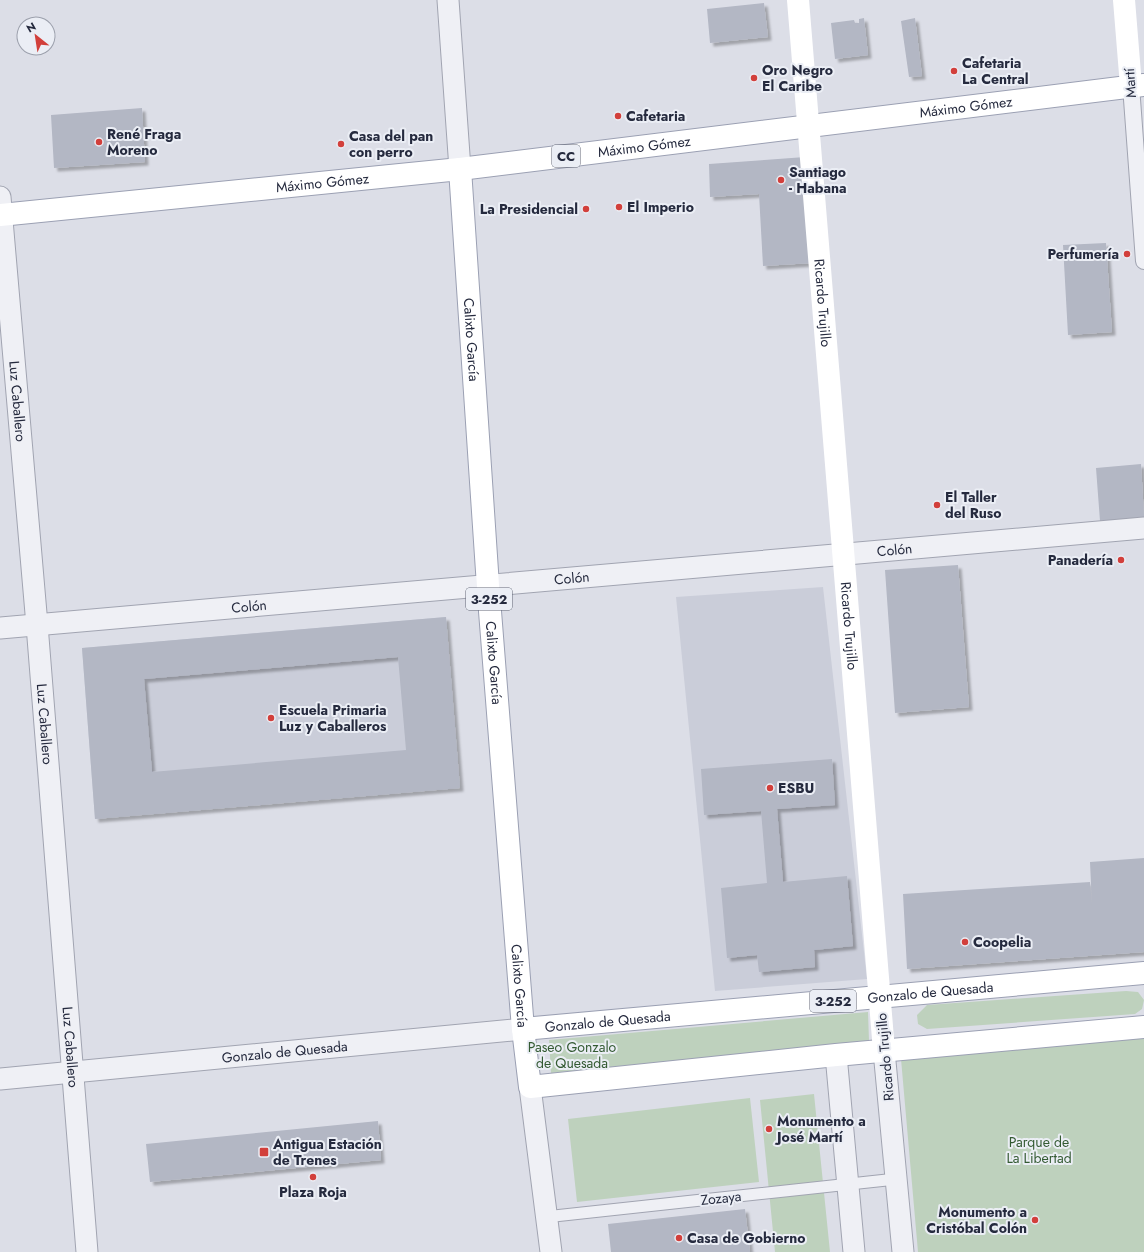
<svg xmlns="http://www.w3.org/2000/svg" width="1144" height="1252" viewBox="0 0 1144 1252" font-family="Jost,sans-serif">
<style>
.built{fill:#cacdd9}
.green{fill:#bed1bd}
.building{fill:#b3b7c4;fill-rule:evenodd;filter:url(#shadow)}
.lines{fill:none;stroke-linecap:round;stroke-linejoin:round}
.service-casing{stroke:#a1a4b1;stroke-width:13}
.pedestrian-casing{stroke:#a1a4b1;stroke-width:18}
.minor-casing{stroke:#a1a4b1;stroke-width:23}
.primary-casing{stroke:#9ba0b3;stroke-width:24}
.service{stroke:#eff0f5;stroke-width:11}
.pedestrian{stroke:#eff0f5;stroke-width:16}
.minor{stroke:#eff0f5;stroke-width:21}
.secondary{stroke:#fff;stroke-width:22}
.primary{stroke:#fff;stroke-width:22}
.poi-dot{fill:#d23f3b;stroke:#ebeef5;stroke-width:1.5}
.labels{text-anchor:middle;stroke-width:4;stroke-linejoin:round;paint-order:stroke}
.shield{fill:#ebeef5;stroke:#606575;stroke-width:1}
.shield-label{font-size:13px;font-weight:bold;fill:#252a3e}
.poi-label{font-size:14px;font-weight:bold;fill:#252a3e;stroke:#ebeef5;text-anchor:start}
.street-label{font-size:14px;fill:#252a3e;stroke:#ebeef5}
.park-label{font-size:14px;fill:#335a32;stroke:#ebeef5}
</style>
<defs>
<filter id="shadow"><feDropShadow dx="3.5" dy="3.5" stdDeviation="1" flood-color="#0004"/></filter>
</defs>
<rect width="100%" height="100%" fill="#dcdee7"/>
<path class="built" d="M823,587L867,979L715,991L676,597Z
M446,617L460,788L95,819L82,648Z"/>
<path class="green" d="M1126,991L1138,992L1144,1000L1142,1009L1135,1014L927,1029L918,1024L917,1015L927,1005Z
M868,1012L869,1041L551,1073L549,1040Z
M1144,1038V1252H918L901,1059Z
M814,1094L830,1252H775L760,1100Z
M750,1098L759,1182L577,1202L568,1119Z"/>
<path class="building" d="M764,3L768,37L710,43L707,9Z
M864,18L868,55L835,59L831,23L854,20L855,23H859V19Z
M915,18L922,76L909,77L901,21Z
M142,108L145,162L54,168L51,115Z
M805,157L812,263L763,266L759,194L710,197L709,164Z
M1106,243L1112,332L1068,335L1063,245Z
M1141,464L1144,517L1100,521L1096,468Z
M958,565L969,707L895,713L885,570Z
M446,617L460,788L95,819L82,648ZM398,657L406,750L152,772L144,679Z
M832,759L835,805L777,809L783,882L847,876L853,946L814,950L815,967L759,972L757,955L727,958L721,888L767,883L761,811L704,815L701,769Z
M1144,858V952L907,969L903,894L1090,882L1092,906L1090,862Z
M378,1121L381,1160L150,1182L146,1144Z
M745,1209L750,1252H611L608,1224Z"/>
<g class="lines">
<defs>
<path id="service" d="M545,1217L896,1179"/>
<path id="pedestrian" d="M1131,86L1144,261"/>
<g id="minor">
<path d="M448,0L460,169"/>
<path id="s1" d="M0,197L37,625L87,1252"/>
<path id="s2" d="M0,628L1144,528"/>
<path d="M884,1051L903,1252"/>
<path d="M836,1055L854,1252"/>
<path id="s3" d="M0,1079L523,1029"/>
<path d="M530,1087L551,1252"/>
</g>
<g id="primary">
<path id="s5" d="M460,169L488,586L523,1029L530,1087L836,1055L1144,1027"/>
<path id="s6" d="M0,215L460,169L1144,85"/>
<path id="s7" d="M523,1029L1144,973"/>
</g>
</defs>
<use href="#service" class="service-casing"/>
<use href="#pedestrian" class="pedestrian-casing"/>
<use href="#minor" class="minor-casing"/>
<use href="#primary" class="primary-casing"/>
<use href="#service" class="service"/>
<use href="#pedestrian" class="pedestrian"/>
<use href="#minor" class="minor"/>
<g class="secondary">
<path id="s4" d="M798,0L884,1051"/>
<path d="M1124,0L1131,86"/>
</g>
<use href="#primary" class="primary"/>
</g>
<g class="poi-dot">
<circle cx="954" cy="71" r="4"/>
<circle cx="754" cy="78" r="4"/>
<circle cx="618" cy="116" r="4"/>
<circle cx="99" cy="142" r="4"/>
<circle cx="341" cy="144" r="4"/>
<circle cx="781" cy="180" r="4"/>
<circle cx="619" cy="207" r="4"/>
<circle cx="586" cy="209" r="4"/>
<circle cx="1127" cy="254" r="4"/>
<circle cx="937" cy="505" r="4"/>
<circle cx="1121" cy="560" r="4"/>
<circle cx="271" cy="718" r="4"/>
<circle cx="770" cy="788" r="4"/>
<circle cx="965" cy="942" r="4"/>
<circle cx="769" cy="1129" r="4"/>
<rect x="259" y="1147" width="10" height="10" rx="2"/>
<circle cx="313" cy="1177" r="4"/>
<circle cx="1035" cy="1220" r="4"/>
<circle cx="679" cy="1238" r="4"/>
</g>
<g class="labels">
<g class="shield">
<rect x="552" y="145" width="28" height="22" rx="3"/>
<rect x="466" y="588" width="46" height="22" rx="3"/>
<rect x="810" y="990" width="46" height="22" rx="3"/>
</g>
<g class="shield-label">
<text x="566" y="161">CC</text>
<text x="489" y="604">3-252</text>
<text x="833" y="1006">3-252</text>
</g>
<g class="poi-label">
<text x="962" y="68">Cafetaria<tspan x="962" dy="16">La Central</tspan></text>
<text x="762" y="75">Oro Negro<tspan x="762" dy="16">El Caribe</tspan></text>
<text x="626" y="121">Cafetaria</text>
<text x="107" y="139">René Fraga<tspan x="107" dy="16">Moreno</tspan></text>
<text x="349" y="141">Casa del pan<tspan x="349" dy="16">con perro</tspan></text>
<text x="789" y="177">Santiago<tspan x="789" dy="16">- Habana</tspan></text>
<text x="627" y="212">El Imperio</text>
<text x="578" y="214" text-anchor="end">La Presidencial</text>
<text x="1119" y="259" text-anchor="end">Perfumería</text>
<text x="945" y="502">El Taller<tspan x="945" dy="16">del Ruso</tspan></text>
<text x="1113" y="565" text-anchor="end">Panadería</text>
<text x="279" y="715">Escuela Primaria<tspan x="279" dy="16">Luz y Caballeros</tspan></text>
<text x="778" y="793">ESBU</text>
<text x="973" y="947">Coopelia</text>
<text x="777" y="1126">Monumento a<tspan x="777" dy="16">José Martí</tspan></text>
<text x="273" y="1149">Antigua Estación<tspan x="273" dy="16">de Trenes</tspan></text>
<text x="313" y="1197" text-anchor="middle">Plaza Roja</text>
<text x="1027" y="1217" text-anchor="end">Monumento a<tspan x="1027" dy="16">Cristóbal Colón</tspan></text>
<text x="687" y="1243">Casa de Gobierno</text>
</g>
<g class="street-label">
<text transform="translate(1130 83) rotate(-94)" y="5">Martí</text>
<text dy="5" stroke="none"><textPath href="#s6" startOffset="972">Máximo Gómez</textPath></text>
<text dy="5" stroke="none"><textPath href="#s6" startOffset="648">Máximo Gómez</textPath></text>
<text dy="5" stroke="none"><textPath href="#s6" startOffset="324">Máximo Gómez</textPath></text>
<text dy="5" stroke="none"><textPath href="#s4" startOffset="304">Ricardo Trujillo</textPath></text>
<text dy="5" stroke="none"><textPath href="#s5" startOffset="171">Calixto García</textPath></text>
<text dy="5" stroke="none"><textPath href="#s1" startOffset="205">Luz Caballero</textPath></text>
<text dy="5" stroke="none"><textPath href="#s2" startOffset="898">Colón</textPath></text>
<text dy="5" stroke="none"><textPath href="#s2" startOffset="574">Colón</textPath></text>
<text dy="5" stroke="none"><textPath href="#s2" startOffset="250">Colón</textPath></text>
<text dy="5" stroke="none"><textPath href="#s4" startOffset="628">Ricardo Trujillo</textPath></text>
<text dy="5" stroke="none"><textPath href="#s5" startOffset="495">Calixto García</textPath></text>
<text dy="5" stroke="none"><textPath href="#s1" startOffset="529">Luz Caballero</textPath></text>
<text dy="5" stroke="none"><textPath href="#s5" startOffset="819">Calixto García</textPath></text>
<text dy="5" stroke="none"><textPath href="#s7" startOffset="409">Gonzalo de Quesada</textPath></text>
<text dy="5" stroke="none"><textPath href="#s7" startOffset="85">Gonzalo de Quesada</textPath></text>
<text dy="5" stroke="none"><textPath href="#s1" startOffset="853">Luz Caballero</textPath></text>
<text dy="5" stroke="none"><textPath href="#s3" startOffset="286">Gonzalo de Quesada</textPath></text>
<text transform="translate(885 1057) rotate(-95)" y="5">Ricardo Trujillo</text>
<text transform="translate(721 1198) rotate(-6)" y="5">Zozaya</text>
</g>
<g class="park-label">
<text x="572" y="1052">Paseo Gonzalo<tspan x="572" dy="16">de Quesada</tspan></text>
<text x="1039" y="1147">Parque de<tspan x="1039" dy="16">La Libertad</tspan></text>
</g>
</g>
<g transform="translate(36 36) rotate(330)"><circle r="19" fill="#ebeef5" stroke="#9ca0ac"/>
<path d="M0-3L7 15L0 10L-7 15Z" fill="#d23f3b"/>
<text y="-6" font-size="11" font-weight="bold" text-anchor="middle" fill="#252a3e">N</text>
</g>
</svg>
